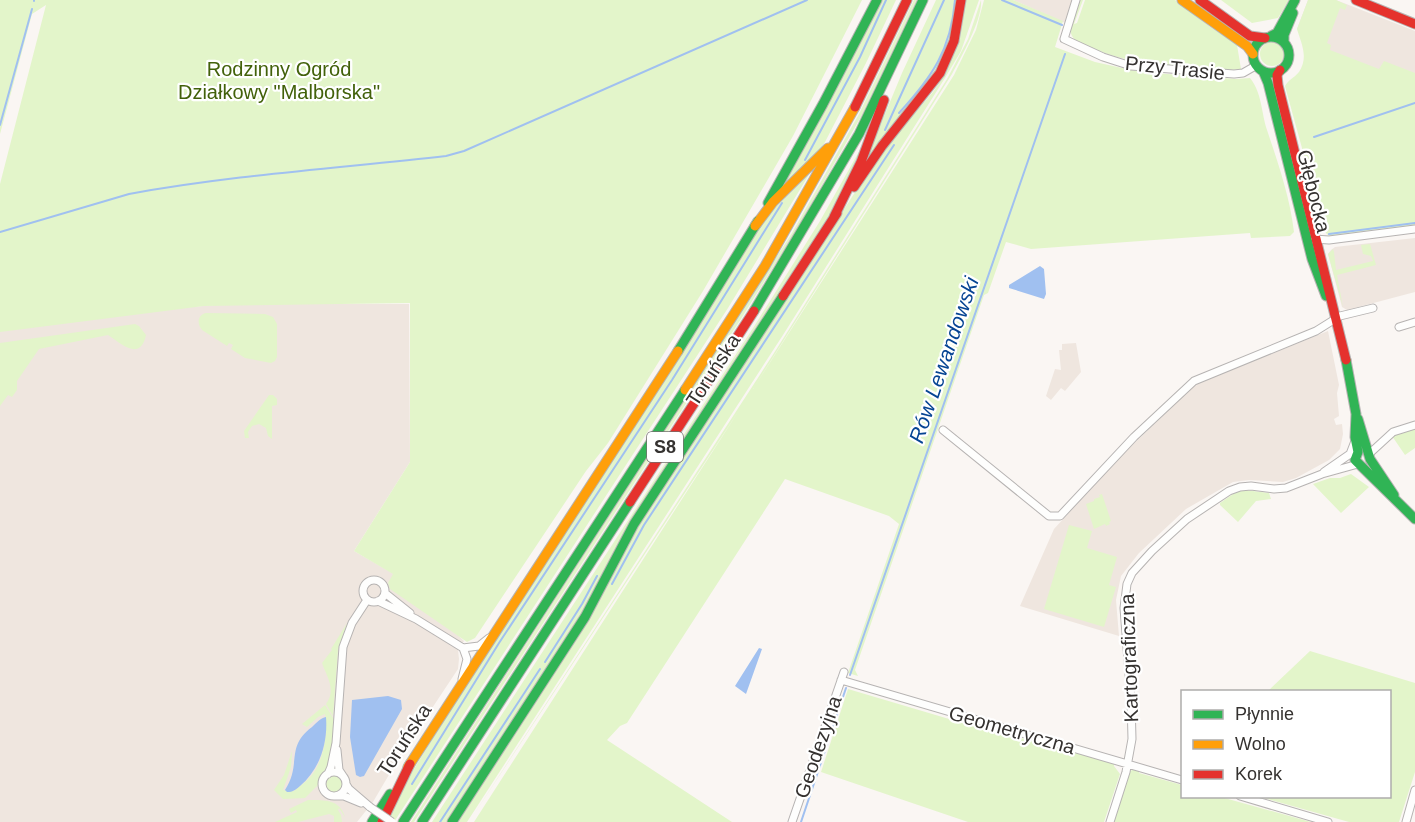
<svg xmlns="http://www.w3.org/2000/svg" width="1415" height="822" viewBox="0 0 1415 822" font-family="Arial,sans-serif">
<style>
.built{fill:#efe6df}
.green{fill:#e3f5ca}
.water{fill:#a0c0f0}
.lines{fill:none;stroke-linecap:round;stroke-linejoin:round}
.stream{stroke:#a0c0f0;stroke-width:2}
.street-casing{stroke:#b6b3b2;stroke-width:9}
.fast-casing{stroke:#b6b3b2;stroke-width:11}
.slow-casing{stroke:#b6b3b2;stroke-width:11}
.jam-casing{stroke:#b6b3b2;stroke-width:11}
.street{stroke:#fefefd;stroke-width:7}
.fast{stroke:#30b455;stroke-width:9}
.slow{stroke:#ff9f0a;stroke-width:9}
.jam{stroke:#e5322d;stroke-width:9}
.street-bridge-casing{stroke:#b6b3b2;stroke-width:9;stroke-linecap:butt}
.street-bridge{stroke:#fefefd;stroke-width:7}
.labels{text-anchor:middle;stroke-width:4.5;stroke-linejoin:round;paint-order:stroke}
.shield{fill:#fff;stroke:#72706e;stroke-width:1.5}
.shield-label{font-size:18px;font-weight:bold;fill:#353230}
.street-label{font-size:20px;fill:#353230;stroke:#fff}
.park-label{font-size:20px;fill:#42610a;stroke:#fff}
.water-label{font-size:21px;font-style:italic;fill:#064493;stroke:#fff}
</style>
<rect width="100%" height="100%" fill="#faf6f3"/>
<path class="built" d="M1013,0H1080L1072,26Z
M1308,0H1336L1415,31V92L1314,53L1297,29Z
M1415,238V292L1347,310L1342,307L1328,254L1331,250L1335,247Z
M226,304H409L410,462L354,551L394,574L464,641L458,650L459,659L458,669L397,761L373,802L357,822H0V329L123,313Z
M1328,331L1339,385L1337,393L1339,416L1334,419L1336,425L1342,424L1343,434L1340,449L1329,460L1296,478L1283,482L1249,480L1233,482L1186,509L1139,553L1121,576L1116,600L1119,636L1020,606L1054,529L1121,456L1196,384Z
M1076,343L1081,372L1065,391L1061,388L1051,400L1046,396L1055,369L1061,370L1059,350H1062V344Z"/>
<path class="green" d="M0,0H862L793,136L703,291L608,443L586,471L475,638L467,642L390,589L388,583L393,574L354,551L410,462V303L204,306L0,332V184L46,5L32,14L0,134Z
M881,0H896L866,63L825,142L817,154L783,186Z
M914,0H917L862,115L794,234L739,322L414,822H411L792,233L859,114Z
M936,0H957L954,25L946,55L936,74L863,167L902,73Z
M966,0H979L961,51L945,78L783,335L467,822H458L588,620L639,525L863,180L892,140L933,92L945,75L960,39Z
M981,0C983,18 962,56 952,74L753,389L954,75L976,30L984,0H1013L1063,21L1055,47L1095,62L1140,72L1237,79L1250,78C1262,93 1261,111 1267,130C1278,163 1290,197 1294,232L1290,236L1251,238L1250,233L1031,249L1006,242L988,293L984,295L855,670L858,676L848,673L899,524L889,516L785,479L627,723L620,726L607,740L732,822H474L740,409L469,822L774,353L947,79L968,39Z
M1080,0H1083L1074,24L1077,23L1085,0H1175L1209,26L1237,45L1241,69L1231,70C1183,67 1136,67 1092,48C1086,45 1076,43 1072,36C1067,26 1077,9 1080,0Z
M1221,0H1289L1278,18L1252,23Z
M1308,0H1336L1347,5L1345,10L1340,8L1327,43L1331,45L1330,50L1379,69L1384,61L1415,73V226L1330,237L1325,232L1285,86C1288,80 1294,78 1299,72C1309,57 1301,43 1297,29Z
M1260 54a12 12 0 1 1 24 0a12 12 0 1 1-24 0Z
M866,139L828,218L630,523L575,625L446,822H432L755,325L820,221Z
M810,173L728,308L394,822H385L412,772L486,653L764,219Z
M1370,244L1376,265L1337,275L1343,307L1328,254L1333,249L1334,252L1336,270L1373,261L1371,256L1363,254L1361,245Z
M206,313L265,314L273,317L277,324V357L275,361L271,363L245,358L231,349L233,345L229,343L227,346L202,330C197,324 197,315 206,313Z
M135,324L139,326L146,335C140,362 122,344 108,335L39,349L17,381V390L12,397L8,395L0,406V343Z
M269,395H273L277,399V405L272,406V439L268,436L266,428L259,424L252,426L248,432L249,438H245L244,431Z
M1415,428V448L1405,455L1392,436Z
M1351,474L1369,487L1341,513L1313,484L1330,478H1340Z
M1245,490L1269,493L1271,499L1256,501L1238,522L1220,505V503L1236,492Z
M1102,494L1111,521L1109,522L1110,524L1106,526L1105,524L1094,529L1086,504L1094,501V499L1100,497L1099,495Z
M1069,525L1092,531L1087,548L1117,557L1109,585L1116,587L1104,627L1044,609Z
M347,623L338,650L333,716L326,704C337,690 326,675 322,663L332,650L331,649Z
M1310,651L1415,683V772L1399,822H1349L1260,797L1390,796V692L1268,691Z
M848,689L966,724L1114,762V766L1120,774L1104,822H968L821,772Z
M325,705L337,724L332,771L344,774L348,781L347,789L338,798C327,800 321,793 320,783L305,798L283,799L274,790L284,775L292,751L291,767L283,790L294,791C300,786 307,781 312,775C324,760 328,731 325,714L318,717L307,727L302,724Z
M1135,769L1139,770V773L1182,785V796L1221,797L1311,822H1114L1130,771Z
M308,800C324,800 340,799 345,817L339,808L338,810L341,815L342,822H334V816L329,814L298,822H275L297,812L296,810L291,813L289,809Z"/>
<path class="water" d="M1040,266L1044,269L1046,294L1044,299L1009,288V285Z
M759,648L762,649L746,694L735,686Z
M388,696L401,700L402,709L364,776L360,777L356,775L350,737L352,700Z
M326,717C328,743 320,769 300,786C295,790 293,792 287,792L285,790C302,764 285,747 312,727C317,722 321,718 326,717Z"/>
<g class="lines">
<path class="stream" d="M1002,0L1062,25
M34,1V0
M899,113C932,77 951,50 955,0
M0,125L32,9
M885,130L944,0
M1314,137L1415,103
M805,160L860,57L886,0
M0,232L129,194C233,175 340,168 446,156L464,151L807,0
M1329,234L1415,223
M612,584L644,525L894,145
M545,662L582,604L597,576
M850,675L1065,54
M412,784L499,643L672,380L782,203
M440,822L540,669
M801,822L846,688"/>
<defs>
<path id="street" d="M1076,0L1064,39L1103,57L1131,66L1234,74L1243,73L1257,65
M1314,239L1329,240L1415,229
M1399,327L1415,322
M943,430L1049,516H1060L1134,437L1194,381L1316,331L1340,316L1373,308
M1369,454L1393,432L1415,425
M1324,472L1350,454L1355,441
M363 591a11 11 0 1 1 22 0a11 11 0 1 1-22 0Z
M385,593L410,613
M378,601L416,619L463,648L467,659L462,679
M463,648L479,646L489,638
M841,680L1182,780
M337,750L339,770L343,776
M322 784a12 12 0 1 1 24 0a12 12 0 1 1-24 0Z
M328,774L331,767L336,743L343,647L352,623L367,600
M346,784L349,789L370,807
M338,796H344L361,803
M1240,796L1328,822
M792,822L844,672
M1110,822L1126,772L1132,739L1131,701L1124,608L1127,584L1132,573L1152,551L1187,519L1229,491L1240,487L1251,486L1274,489L1286,488L1322,474L1358,464
M1406,822L1415,790"/>
<path id="fast" d="M1271,36L1277,33L1295,0
M1253 55a18 18 0 1 1 36 0a18 18 0 1 1-36 0Z
M1284,42V35L1293,13
M1263,71L1268,83L1312,259L1326,296
M768,203L823,104L877,0
M754,311L859,134L923,0
M678,351L758,221
M1346,360L1356,414L1355,437L1358,452L1355,460L1415,519
M1358,419L1370,459L1394,495
M372,822L390,794
M403,822L685,390
M422,822L630,502
M452,822L585,617L634,524L783,296"/>
<path id="slow" d="M1182,0L1247,46L1253,54
M755,226L773,202L828,148
M685,390L765,266L855,107
M408,767L678,351"/>
<path id="jam" d="M1200,0L1250,36L1265,38
M1356,0L1415,24
M1280,70L1277,75L1278,85L1346,360
M855,107L907,0
M854,187L882,146L940,73L954,41L961,0
M834,217L861,162L884,100
M783,296L837,213
M630,502L754,311
M382,822L410,764"/>
</defs>
<use href="#street" class="street-casing"/>
<use href="#fast" class="fast-casing"/>
<use href="#slow" class="slow-casing"/>
<use href="#jam" class="jam-casing"/>
<use href="#street" class="street"/>
<use href="#fast" class="fast"/>
<use href="#slow" class="slow"/>
<use href="#jam" class="jam"/>
<defs>
<path id="street-bridge" d="M370,807L392,822"/>
</defs>
<use href="#street-bridge" class="street-bridge-casing"/>
<use href="#street-bridge" class="street-bridge"/>
</g>
<g class="labels">
<rect class="shield" x="647" y="432" width="36" height="30" rx="4.5"/>
<g class="shield-label">
<text x="665" y="453">S8</text>
</g>
<g class="street-label">
<text transform="translate(1175 68) rotate(6)" y="7">Przy Trasie</text>
<text transform="translate(1314 191) rotate(76)" y="7">Głębocka</text>
<text transform="translate(713 370) rotate(-57)" y="7">Toruńska</text>
<text transform="translate(1129 658) rotate(-92)" y="7">Kartograficzna</text>
<text transform="translate(1012 730) rotate(16)" y="7">Geometryczna</text>
<text transform="translate(404 740) rotate(-57)" y="7">Toruńska</text>
<text transform="translate(818 747) rotate(-71)" y="7">Geodezyjna</text>
</g>
<g class="park-label">
<text x="279" y="76">Rodzinny Ogród<tspan x="279" dy="23">Działkowy "Malborska"</tspan></text>
</g>
<g class="water-label">
<text transform="translate(944 360) rotate(-71)" y="7">Rów Lewandowski</text>
</g>
</g>
<rect x="1181" y="690" width="210" height="108" fill="#ffffff" stroke="#aeadac" stroke-width="1.5"/>
<rect x="1193" y="710" width="30" height="9" fill="#30b455" stroke="#aeadac" stroke-width="1.5"/>
<text x="1235" y="720" font-size="18" fill="#353230">Płynnie</text>
<rect x="1193" y="740" width="30" height="9" fill="#ff9f0a" stroke="#aeadac" stroke-width="1.5"/>
<text x="1235" y="750" font-size="18" fill="#353230">Wolno</text>
<rect x="1193" y="770" width="30" height="9" fill="#e5322d" stroke="#aeadac" stroke-width="1.5"/>
<text x="1235" y="780" font-size="18" fill="#353230">Korek</text>
</svg>
